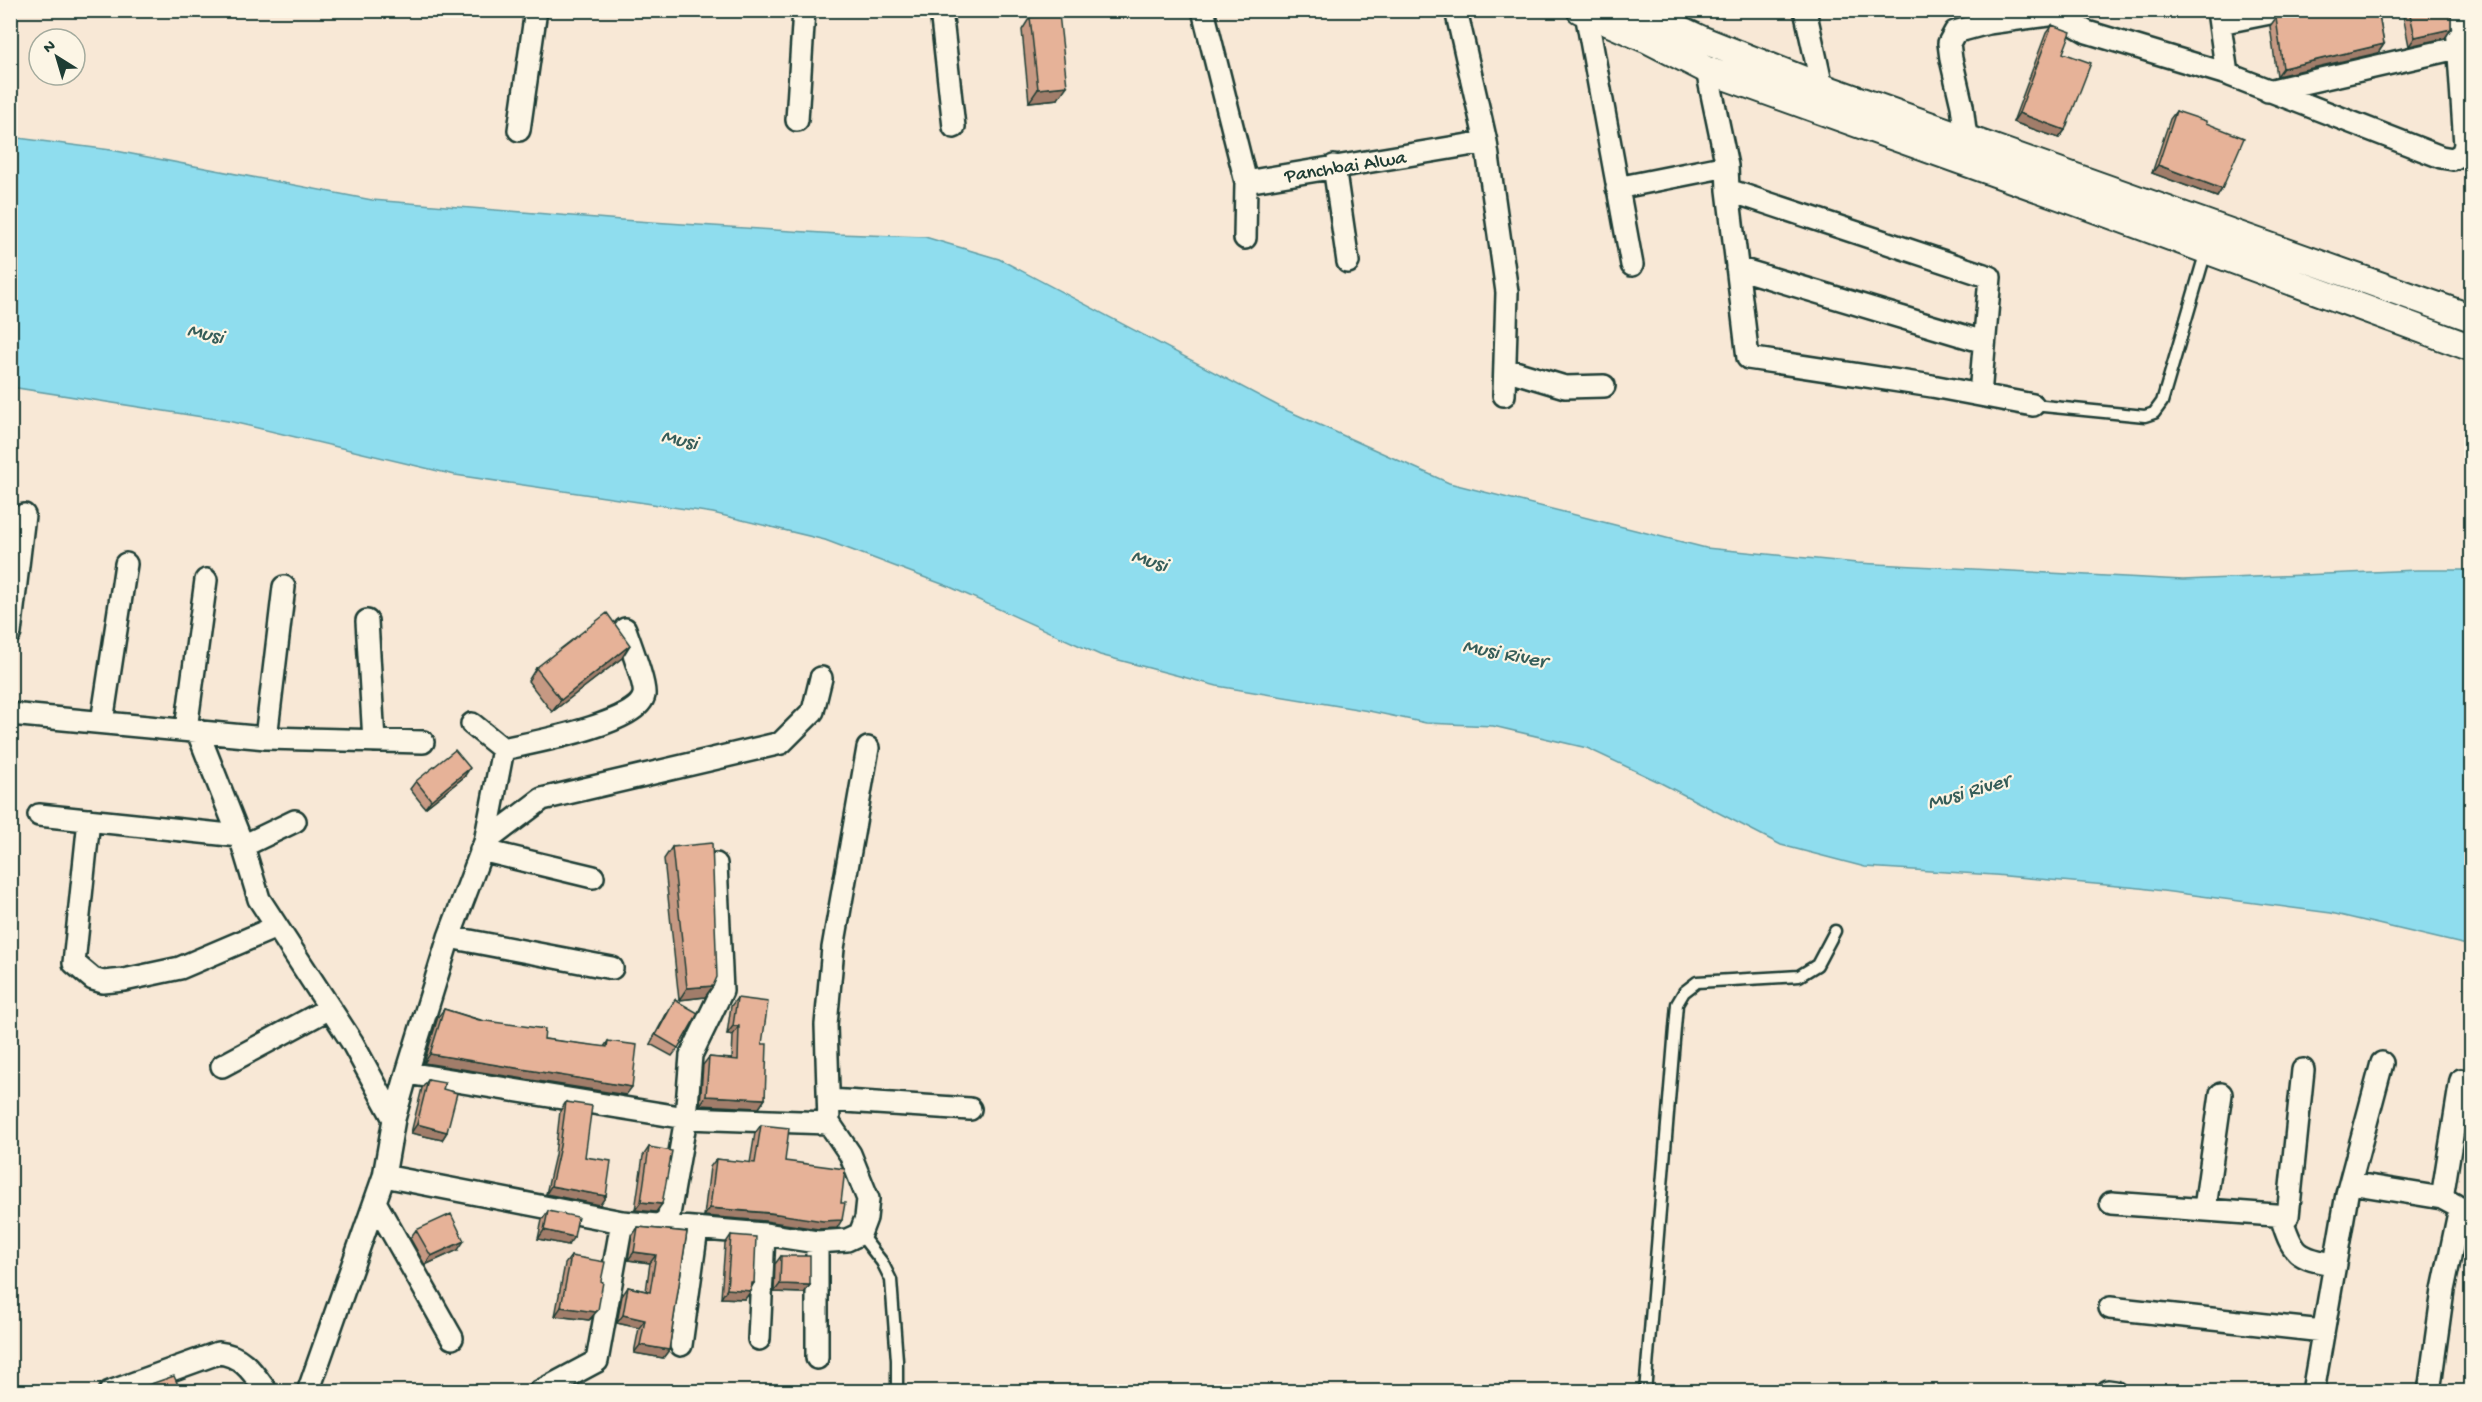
<svg xmlns="http://www.w3.org/2000/svg" width="2482" height="1402" viewBox="0 0 2482 1402" font-family="'Gochi Hand',sans-serif">
<style>
.water{fill:#8fddee;stroke:#629da4;stroke-width:1.5}
.lines{fill:none;stroke-linecap:round;stroke-linejoin:round}
.service-casing{stroke:#1f3d34;stroke-width:15}
.minor-casing{stroke:#1f3d34;stroke-width:26}
.tertiary-casing{stroke:#1f3d34;stroke-width:30}
.service{stroke:#fcf5e5;stroke-width:10}
.minor{stroke:#fcf5e5;stroke-width:21}
.tertiary{stroke:#fcf5e5;stroke-width:26}
.wall{fill:#c69983;stroke:#1f3d34;stroke-width:1.5}
.shaded-wall{fill:#a17d6a;stroke:#1f3d34;stroke-width:1.5}
.building{fill:#e6b298;stroke:#1f3d34;stroke-width:1.5}
.labels{text-anchor:middle;stroke-width:4.5;stroke-linejoin:round;paint-order:stroke}
.street-label{font-size:20px;fill:#1f3d34;stroke:#fcf5e5}
.water-label{font-size:21px;font-style:italic;fill:#355d59;stroke:#fcf5e5}
</style>
<rect width="100%" height="100%" fill="#f8e8d6"/>
<filter id="ink" filterUnits="userSpaceOnUse"><feTurbulence type="fractalNoise" baseFrequency=".0167" numOctaves="2"/><feDisplacementMap in="SourceGraphic" scale="12" xChannelSelector="R" yChannelSelector="G"/><feConvolveMatrix kernelMatrix="1 2 1 2 8 2 1 2 1" color-interpolation-filters="sRGB"/></filter>
<g filter="url(#ink)">
<path class="water" d="M10,137L111,150L372,200L621,220L838,234L925,237L999,259L1284,409L1449,483L1706,548L1857,563L2183,580L2417,570H2471V946L2331,913L2140,888L1995,875L1865,867L1781,845L1657,781L1587,748L1493,726L1426,723L1369,711L1217,686L1100,655L950,587L825,540L713,513L455,475L228,421L11,387Z"/>
<g class="lines">
<defs>
<path id="service" d="M2033,405L2145,416L2154,413L2162,402L2206,251
M860,1234L882,1262L891,1280L897,1360V1392
M1645,1392L1677,1004L1684,992L1697,982L1799,976L1817,965L1835,931"/>
<path id="minor" d="M941,10L954,127
M1203,10L1246,182L1486,142L1456,10
M1805,10L1822,87
M2056,10V14L2087,32L2227,74L2441,157L2453,159L2462,154L2465,145L2456,10
M2218,11L2227,74
M1586,13L1632,265
M2220,23L2285,10
M2268,91L2457,48
M797,120L804,10
M519,130L536,10
M1966,138L1962,106L1951,59L1949,43L1955,32L1988,23L2056,14
M1486,142L1507,292L1504,395
M1334,166L1348,262
M1727,166L1728,190L1990,277L1980,395
M1617,188L1727,166L1707,70
M1728,190L1748,358L1932,386L2033,405
M1245,238L1246,182
M1737,268L1984,342
M1505,369L1565,387L1604,386
M367,621L374,741
M10,633L24,515
M10,714L266,738L423,742
M102,722L126,564
M472,724L503,749
M186,729L206,580
M197,730L243,846
M266,738L284,587
M39,815L239,836
M89,820L74,963L93,979L103,982L124,980L180,968L276,927
M295,821L243,846L259,899L352,1042L394,1119
M485,842L542,799L781,743L813,711L821,678
M481,850L593,877
M449,937L612,968
M222,1066L330,1008
M407,1073L686,1118L829,1123
M829,1100L970,1109
M384,1176L622,1222L764,1234L817,1242L847,1240L860,1234L866,1218L868,1199L850,1154L829,1123L826,1025L833,948L868,748
M2350,1183L2442,1198L2455,1205
M2442,1198L2461,1080
M375,1202L452,1338
M2111,1203L2288,1216L2303,1070
M2205,1208L2221,1094
M2281,1216C2292,1253 2297,1259 2335,1264
M667,1226L686,1118L691,1055L722,991L716,864
M2110,1308L2323,1331
M759,1339L764,1234
M681,1345L697,1229
M817,1358V1242
M2108,1391L2115,1392
M110,1392L218,1353C243,1355 253,1373 267,1392
M308,1392L384,1176L394,1119L407,1073L449,937L485,842L503,749C530,743 638,724 644,695C646,685 629,641 625,629
M539,1392L597,1361L622,1222
M2313,1392L2347,1194L2382,1063
M2429,1392L2443,1290L2460,1208H2472"/>
<path id="tertiary" d="M1580,10L1646,39L1707,70L2059,196L2472,348
M1638,10L1703,40L1822,87L2472,318"/>
</defs>
<use href="#service" class="service-casing"/>
<use href="#minor" class="minor-casing"/>
<use href="#tertiary" class="tertiary-casing"/>
<use href="#service" class="service"/>
<use href="#minor" class="minor"/>
<use href="#tertiary" class="tertiary"/>
</g>
<path class="wall" d="M2297,10H2378L2384,44L2378,53L2277,76L2270,26L2276,18L2297,12Z
M2402,10H2451V29L2445,38L2409,46Z
M2467,10H2472V64Z
M1030,17L1058,99L1029,102L1022,30Z
M2052,25L2065,130L2059,138L2013,122L2046,33Z
M2176,111L2222,189L2217,197L2152,173L2170,119Z
M622,658L552,712L528,681L536,668Z
M464,777L425,808L410,789L416,781Z
M672,847L713,986L705,997L679,1000L664,859Z
M737,998L762,1044L765,1099L759,1108L700,1105L703,1065L709,1057L732,1059L733,1035L727,1034L731,1006Z
M675,1000L678,1048L672,1056L650,1044L669,1009Z
M444,1009L544,1039L604,1047L608,1041L626,1095L424,1063L438,1017Z
M428,1080L443,1089L447,1132L442,1140L411,1133L422,1088Z
M566,1102L585,1157L606,1196L600,1205L546,1194L555,1155L560,1111Z
M761,1125L785,1161L837,1228L818,1229L765,1221L704,1216L710,1167L716,1159L750,1163L755,1133Z
M649,1147L662,1204L656,1212L635,1210L643,1156Z
M548,1211L568,1245L538,1239L542,1220Z
M638,1227L687,1232L669,1350L663,1358L634,1353L639,1328L617,1323L622,1296L628,1287L646,1291L650,1263L628,1260L632,1236Z
M416,1230L458,1250L425,1265L410,1238Z
M731,1235L754,1283L751,1287V1291L745,1299L721,1298L725,1244Z
M571,1256L592,1318L589,1320L555,1316L565,1264Z
M781,1256L810,1285L804,1293L774,1292L775,1264Z"/>
<path class="shaded-wall" d="M2451,29L2445,38L2409,46L2415,37Z
M2384,44L2378,53L2277,76L2283,68Z
M1067,86L1058,99L1029,102L1038,89Z
M2019,113L2065,130L2059,138L2013,122Z
M2158,165L2222,189L2217,197L2152,173Z
M630,645L622,658L552,712L561,700Z
M470,768L464,777L425,808L431,800Z
M713,986L705,997L679,1000L687,988Z
M733,1026H739L733,1035L727,1034Z
M430,1054L632,1087L626,1095L424,1063Z
M706,1096L765,1099L759,1108L700,1105Z
M417,1124L447,1132L442,1140L411,1133Z
M551,1186L606,1196L600,1205L546,1194Z
M641,1202L662,1204L656,1212L635,1210Z
M710,1208L842,1220L837,1228L818,1229L765,1221L704,1216Z
M544,1230L574,1237L568,1245L538,1239Z
M464,1241L458,1250L425,1265L431,1256Z
M634,1252L656,1255L650,1263L628,1260Z
M752,1283H754L749,1291H751L745,1299L721,1298L727,1289Z
M780,1284L810,1285L804,1293L774,1292Z
M561,1307L598,1310L589,1320L555,1316Z
M623,1315L645,1320L639,1328L617,1323Z
M640,1345L669,1350L663,1358L634,1353Z"/>
<path class="building" d="M2300,10H2378L2384,44L2283,68L2276,18Z
M2409,10H2451V29L2415,37Z
M1059,14L1067,86L1038,89L1030,17Z
M2052,25L2071,32L2063,53L2091,63L2065,130L2019,113Z
M2176,111L2206,121V123L2244,138L2222,189L2158,165Z
M607,613L630,645L561,700L536,668Z
M455,750L470,768L431,800L416,781Z
M712,843L717,977L713,986L687,988L672,847Z
M737,998L768,1002L762,1044H767L765,1099L706,1096L709,1057L738,1060L739,1026H733Z
M675,1000L698,1013L678,1048L656,1035Z
M444,1009L479,1020L545,1029L544,1039L607,1047L608,1041L637,1045L632,1087L430,1054Z
M428,1080L445,1083L443,1089L457,1093L447,1132L417,1124Z
M566,1102L592,1106L585,1157L611,1161L606,1196L551,1186L560,1146Z
M761,1125L789,1128L785,1161L845,1169L841,1203H845L842,1220L823,1221L771,1213L710,1208L716,1159L755,1163Z
M649,1147L672,1151L662,1204L641,1202Z
M548,1211L578,1217L574,1237L544,1230Z
M451,1214L464,1241L431,1256L416,1230Z
M638,1227L687,1232L669,1350L640,1345L645,1320L623,1315L628,1287L650,1292L656,1255L634,1252Z
M731,1235L756,1237L754,1283H752L751,1291L727,1289Z
M571,1256L605,1262L601,1281L603,1282L598,1310L595,1312L561,1307Z
M781,1256H810V1285L780,1284Z
M174,1376L181,1392H128Z"/>
</g>
<g class="labels">
<g class="street-label">
<text transform="translate(1345 165) rotate(-9)" y="7">Panchbai Alwa</text>
</g>
<g class="water-label">
<text transform="translate(206 332) rotate(13)" y="7">Musi</text>
<text transform="translate(680 438) rotate(13)" y="7">Musi</text>
<text transform="translate(1150 559) rotate(17)" y="7">Musi</text>
<text transform="translate(1505 652) rotate(11)" y="7">Musi River</text>
<text transform="translate(1968 790) rotate(-16)" y="7">Musi River</text>
</g>
</g>
<rect width="2482" height="1402" fill="none" stroke="#fcf5e5" stroke-width="36"/>
<rect x="18" y="18" width="2446" height="1366" fill="none" stroke="#1f3d34" stroke-width="2" filter="url(#ink)"/>
<g transform="translate(57 57) rotate(323)"><circle r="28" fill="#fcf5e5" stroke="#a4ab9e" stroke-width="1.5"/>
<path d="M0-4.5L10 22L0 15L-10 22Z" fill="#1f3d34"/>
<text y="-9" font-size="16" font-weight="bold" text-anchor="middle" fill="#1f3d34">N</text>
</g>
</svg>
